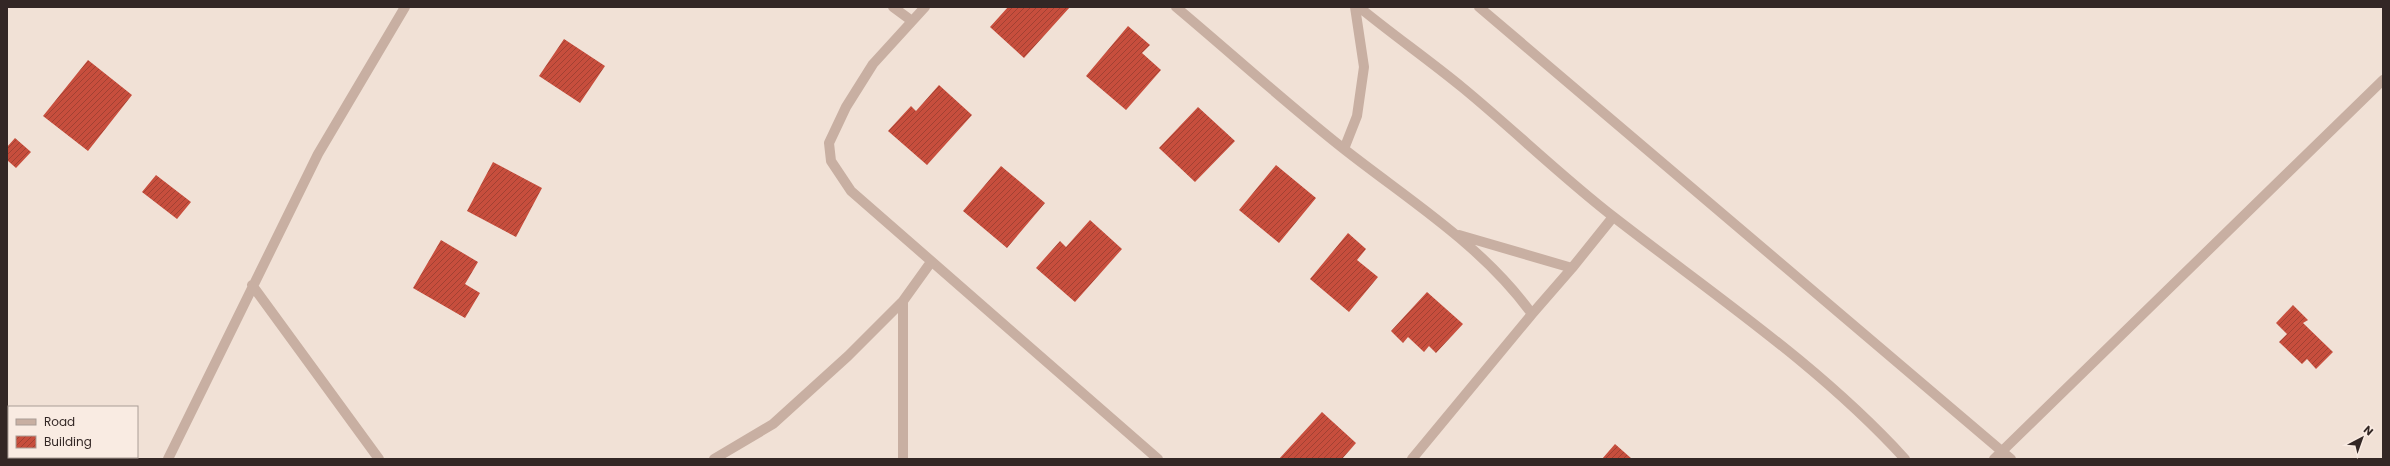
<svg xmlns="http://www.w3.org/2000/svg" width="2390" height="466" viewBox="0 0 2390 466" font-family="Poppins,sans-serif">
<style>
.building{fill:url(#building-hatch)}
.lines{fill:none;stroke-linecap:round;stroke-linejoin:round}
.minor{stroke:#c8afa2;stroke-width:10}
</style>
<defs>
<pattern id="building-hatch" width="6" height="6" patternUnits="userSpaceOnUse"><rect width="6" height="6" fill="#c74e3d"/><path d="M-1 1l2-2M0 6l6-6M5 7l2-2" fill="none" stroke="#a24133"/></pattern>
</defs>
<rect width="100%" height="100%" fill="#f1e1d6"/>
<path class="building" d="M1008,7H1070L1024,58L990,27Z
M1128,26L1150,45L1142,53L1161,70L1126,110L1086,76Z
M564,39L605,66L580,103L539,76Z
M88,60L132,95L88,151L43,116Z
M939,85L972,115L927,165L888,131L911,106L916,111Z
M1198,107L1235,141L1195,182L1159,148Z
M15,138L31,152L16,168L7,160V147Z
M493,162L542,188L516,237L467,211Z
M1276,165L1316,198L1279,243L1239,210Z
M1001,166L1045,203L1007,248L963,211Z
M156,175L191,202L177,219L142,192Z
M1090,220L1122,249L1075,302L1036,268L1060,241L1066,247Z
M1348,233L1366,249L1357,260L1378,277L1349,312L1310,279Z
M441,240L478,262L465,284L480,293L465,318L413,288Z
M1427,292L1463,324L1436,353L1429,346L1424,352L1408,337L1403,343L1391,331Z
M2293,305L2308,320L2303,323L2333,352L2316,369L2307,359L2302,364L2279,342L2287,334L2276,323Z
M1322,412L1356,443L1342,459H1279Z
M1615,444L1632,459H1602Z"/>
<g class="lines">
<path class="minor" d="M893,7L912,21
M925,7L873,64L846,107L829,143L831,161L851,191L1158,459
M1176,7C1232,54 1287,104 1344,149C1410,201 1482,245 1532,314L1412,459
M1359,7C1393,35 1429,60 1463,88C1514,130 1562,177 1615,218C1714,295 1820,366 1905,459
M1479,7L2011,459
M1344,149L1357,116L1364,67L1355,7
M1459,235L1572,268L1613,217
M252,285L379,459
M903,301V459
M1532,314L1572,268
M168,459L318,154L405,7
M714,459L773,424L848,356L903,301L931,262
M1994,459L2383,80"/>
</g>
<rect width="2390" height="466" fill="none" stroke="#332725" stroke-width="16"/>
<rect x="8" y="406" width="130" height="52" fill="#f9ebe2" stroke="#aa9d96"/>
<rect x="16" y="419" width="20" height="6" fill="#c8afa2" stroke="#aa9d96"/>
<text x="44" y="426" font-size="12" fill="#332725">Road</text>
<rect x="16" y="436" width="20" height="12" fill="url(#building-hatch)" stroke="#aa9d96"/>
<text x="44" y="446" font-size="12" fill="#332725">Building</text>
<g transform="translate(2362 438) rotate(41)" stroke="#f9ebe2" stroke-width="3" paint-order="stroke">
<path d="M0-3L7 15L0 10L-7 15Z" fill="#332725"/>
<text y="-6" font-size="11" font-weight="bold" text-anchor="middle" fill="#332725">N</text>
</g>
</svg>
